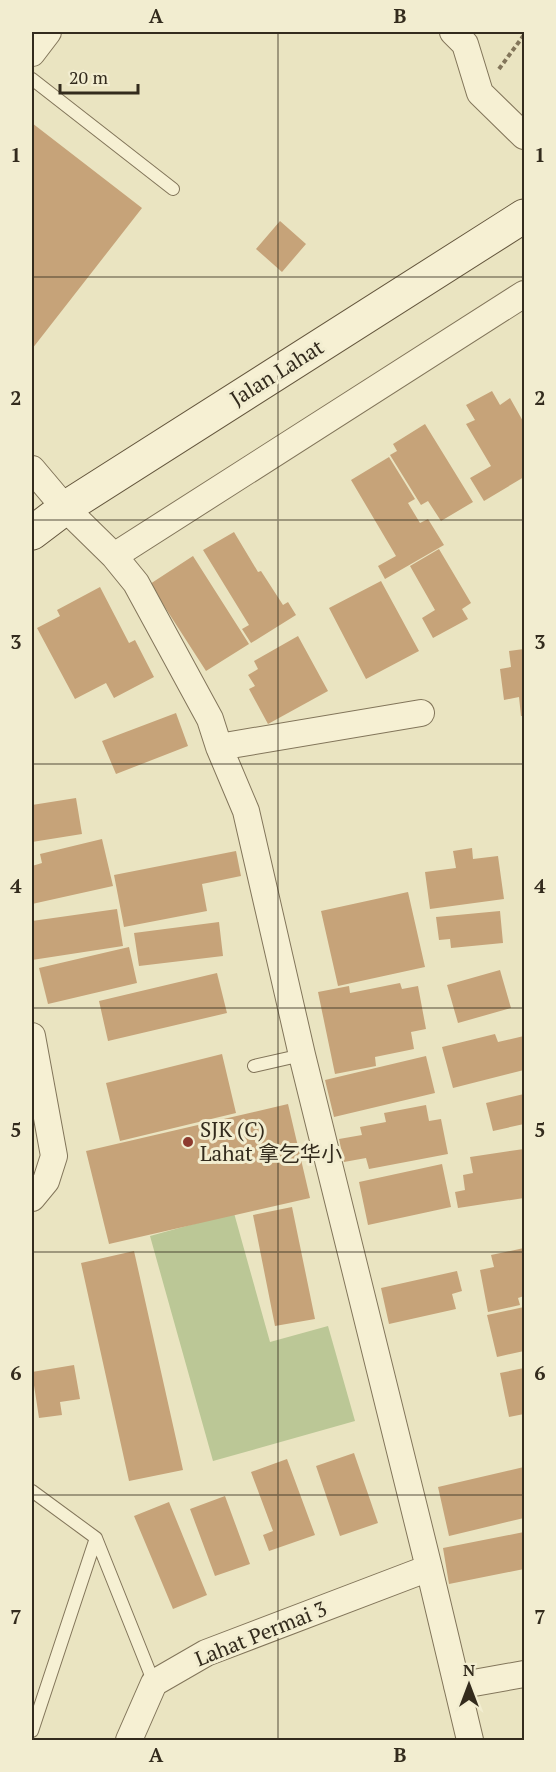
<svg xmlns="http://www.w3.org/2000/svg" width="556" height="1772" viewBox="0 0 556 1772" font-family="'PT Serif','Noto Sans SC',serif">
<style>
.green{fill:#bbc796}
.building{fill:#c6a379}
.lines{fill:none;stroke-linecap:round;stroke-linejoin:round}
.lane-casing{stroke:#82755a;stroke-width:14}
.street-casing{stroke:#82755a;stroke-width:28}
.secondary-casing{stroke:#64563d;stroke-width:35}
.path{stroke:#82755a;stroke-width:4;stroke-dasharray:4.5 3;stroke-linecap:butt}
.lane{stroke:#f6f0d3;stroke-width:12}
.street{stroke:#f6f0d3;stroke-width:26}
.secondary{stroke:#f6f0d3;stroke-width:33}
.grid{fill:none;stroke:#332b1d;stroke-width:1.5;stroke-opacity:0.55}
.poi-dot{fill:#8d3a2e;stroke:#f2edd0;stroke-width:2}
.labels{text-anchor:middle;stroke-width:6;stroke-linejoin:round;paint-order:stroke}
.street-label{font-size:21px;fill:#332b1d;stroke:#f2edd0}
.poi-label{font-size:21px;fill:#332b1d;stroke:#f2edd0;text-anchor:start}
.neatline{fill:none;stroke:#332b1d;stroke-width:2}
.grid-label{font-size:20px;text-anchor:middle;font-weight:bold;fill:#332b1d}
</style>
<rect width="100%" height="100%" fill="#eae4c1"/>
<path class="green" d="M234,1213L270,1342L328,1326L355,1421L213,1461L150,1236Z"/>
<path class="building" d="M32,123L142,208L32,349Z
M280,221L306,244L282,272L256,249Z
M492,391L500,405L510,398L524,423V477L484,501L470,478L491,466L466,424L475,420L466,405Z
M425,424L473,502L441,521L428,501L421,505L390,455L397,451L393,444Z
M389,457L415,499L408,503L420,523L428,519L444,545L385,579L378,566L396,556L351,480Z
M234,532L258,572L261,571L283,605L288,602L296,615L251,643L242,629L249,625L203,550Z
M439,549L471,603L462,609L468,619L433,638L422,618L435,610L410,566Z
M193,556L249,644L206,671L150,584Z
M381,581L419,651L366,679L329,608Z
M100,587L129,643L135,640L154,677L114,698L106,683L75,699L37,628L60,616L57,610Z
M298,636L328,691L268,724L249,689L255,686L248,675L258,669L254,661Z
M524,649V716H521L519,697L504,700L500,669L511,667L509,651Z
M176,713L188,746L116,774L102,741Z
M76,798L82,834L32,842V805Z
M102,839L113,886L32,904V866L42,863L40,854Z
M472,848L473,859L498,856L504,899L430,909L425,872L456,868L453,851Z
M236,851L241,876L202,884L207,911L124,927L114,875Z
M408,892L425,967L338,986L321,911Z
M117,909L123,946L32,960V921Z
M500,911L503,943L451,948L450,939L439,940L436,917Z
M219,922L223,956L139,966L134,933Z
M129,947L137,983L48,1004L39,968Z
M500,970L511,1008L458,1023L447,985Z
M217,973L227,1013L108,1041L99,1001Z
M400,983L402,989L418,986L426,1029L411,1032L414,1049L375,1057L376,1066L335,1074L318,992L349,986L350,993Z
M495,1034L498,1042L524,1036V1070L453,1088L442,1047Z
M222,1054L236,1113L120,1141L106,1083Z
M426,1056L435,1093L334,1117L325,1080Z
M524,1094V1124L493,1131L486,1103Z
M288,1104L310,1198L109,1244L86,1151Z
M426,1105L429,1121L441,1119L448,1154L369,1169L366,1158L344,1162L339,1139L362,1135L360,1127L386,1122L384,1113Z
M524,1149V1198L458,1208L455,1192L465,1190L463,1175L473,1173L470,1157Z
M442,1164L451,1207L368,1225L359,1182Z
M292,1207L315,1319L275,1326L253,1215Z
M524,1248V1296L518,1298L520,1305L488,1312L480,1270L494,1267L491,1255Z
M134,1251L183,1470L129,1481L81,1263Z
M457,1271L462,1291L452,1294L456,1309L389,1324L381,1288Z
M524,1307V1351L497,1357L487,1315Z
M74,1365L80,1399L60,1402L62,1415L39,1418L32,1372Z
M524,1368V1414L509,1417L500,1373Z
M354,1453L378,1523L340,1536L316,1466Z
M287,1459L315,1535L269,1551L263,1535L273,1531L251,1472Z
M524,1467V1518L449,1536L438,1487Z
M225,1496L250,1564L215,1576L190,1509Z
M169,1502L207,1595L173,1609L134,1516Z
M524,1532V1569L449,1584L443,1548Z"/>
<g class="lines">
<defs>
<path id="lane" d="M32,79L173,189
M254,1066L302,1055
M32,1491L96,1538L154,1683
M32,1731L96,1538"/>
<path id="street" d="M453,32L465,44L480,93L524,136
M32,53L48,32
M32,469L65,508L114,556L136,583L210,719L219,747L246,811L302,1055L429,1568L470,1740
M114,556L524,294
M219,747L421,713
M32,1036L54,1156L46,1181L32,1198
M457,1686L524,1674
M129,1740L154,1683L206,1653L429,1568"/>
<path id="secondary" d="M32,533L65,508L524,216"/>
</defs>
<use href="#lane" class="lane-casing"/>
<use href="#street" class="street-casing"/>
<use href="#secondary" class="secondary-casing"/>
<path class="path" d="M499,69L524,35"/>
<use href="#lane" class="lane"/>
<use href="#street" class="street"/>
<use href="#secondary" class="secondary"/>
</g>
<path class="grid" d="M278,32V1740M32,277H524M32,520H524M32,764H524M32,1008H524M32,1252H524M32,1495H524"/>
<circle class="poi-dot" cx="188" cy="1142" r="6"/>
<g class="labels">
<g class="street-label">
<text transform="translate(277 373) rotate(-32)" y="7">Jalan Lahat</text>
<text transform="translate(261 1634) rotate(-22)" y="7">Lahat Permai 3</text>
</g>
<g class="poi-label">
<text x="200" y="1137">SJK (C)<tspan x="200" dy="24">Lahat 拿乞华小</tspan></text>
</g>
</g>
<rect width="556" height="1772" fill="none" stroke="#f2edd0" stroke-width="66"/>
<g transform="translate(469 1685)" stroke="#f2edd0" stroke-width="4.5" paint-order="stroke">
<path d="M0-4.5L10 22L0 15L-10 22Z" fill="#332b1d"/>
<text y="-9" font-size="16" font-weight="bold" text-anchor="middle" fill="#332b1d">N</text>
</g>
<path d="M60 84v9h78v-9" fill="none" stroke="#332b1d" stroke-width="3"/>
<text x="69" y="84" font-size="18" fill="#332b1d" stroke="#f2edd0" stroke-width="4.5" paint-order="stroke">20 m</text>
<rect x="33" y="33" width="490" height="1706" class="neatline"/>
<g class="grid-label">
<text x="156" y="23">A</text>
<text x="400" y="23">B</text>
<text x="16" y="162">1</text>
<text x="540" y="162">1</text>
<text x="16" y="405">2</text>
<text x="540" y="405">2</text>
<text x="16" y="649">3</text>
<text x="540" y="649">3</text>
<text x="16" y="893">4</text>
<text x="540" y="893">4</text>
<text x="16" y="1137">5</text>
<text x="540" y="1137">5</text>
<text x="16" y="1380">6</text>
<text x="540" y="1380">6</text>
<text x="16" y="1624">7</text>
<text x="540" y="1624">7</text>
<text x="156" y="1762">A</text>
<text x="400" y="1762">B</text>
</g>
</svg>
